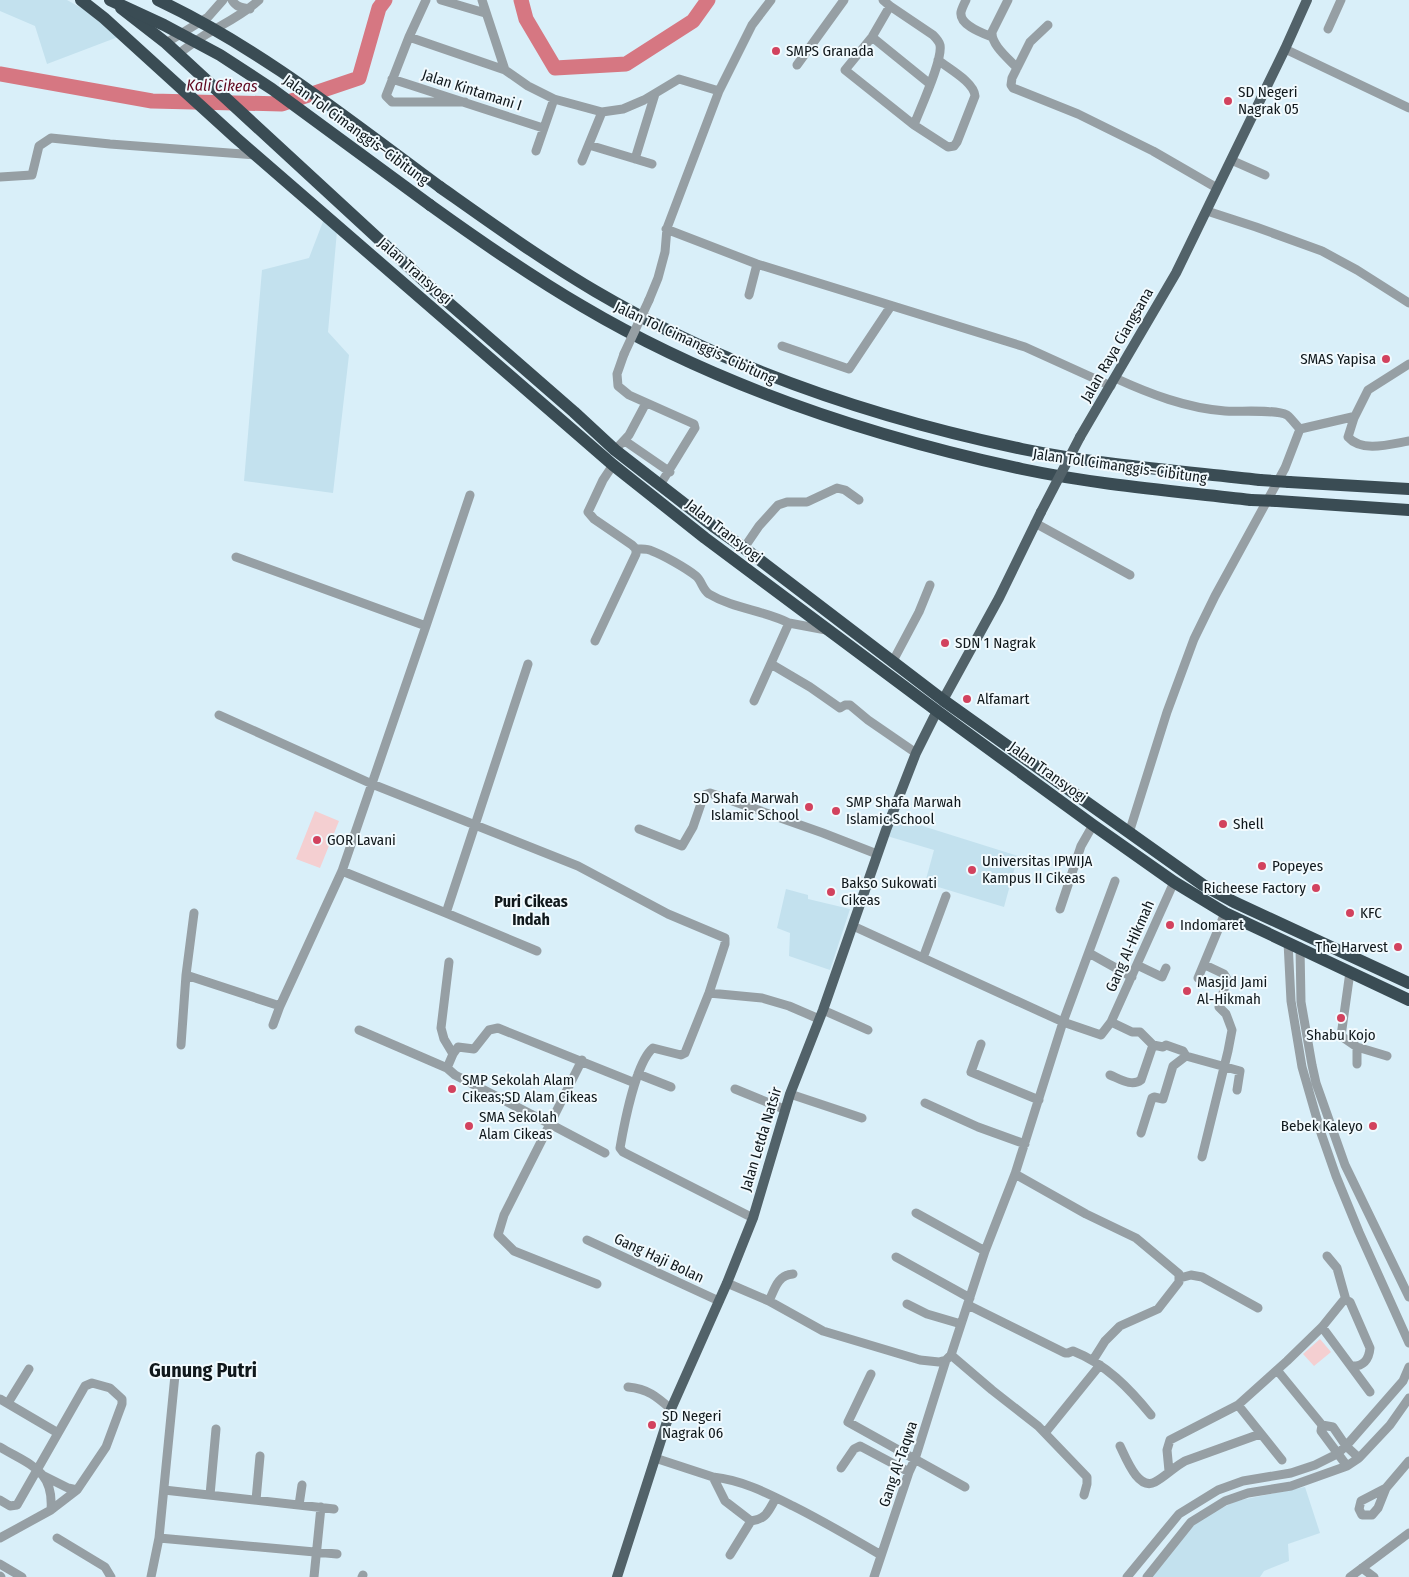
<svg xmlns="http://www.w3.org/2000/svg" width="1409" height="1577" viewBox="0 0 1409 1577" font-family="'Fira Sans Condensed',sans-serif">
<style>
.built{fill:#c3e1ee}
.green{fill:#f4cfd1}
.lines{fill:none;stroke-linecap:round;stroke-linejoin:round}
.river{stroke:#d67782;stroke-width:15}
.minor{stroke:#969fa4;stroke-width:9}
.major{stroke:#526269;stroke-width:10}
.highway{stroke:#3a4c54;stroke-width:12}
.minor-bridge{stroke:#969fa4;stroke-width:9}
.major-bridge{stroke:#526269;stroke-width:10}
.highway-bridge{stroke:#3a4c54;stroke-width:12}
.poi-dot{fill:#d2425e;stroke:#f1fafe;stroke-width:2}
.labels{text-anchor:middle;stroke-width:4;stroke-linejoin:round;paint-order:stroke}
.poi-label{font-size:15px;fill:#10181c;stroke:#f1fafe;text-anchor:start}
.street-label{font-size:15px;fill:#10181c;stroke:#f1fafe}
.water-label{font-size:16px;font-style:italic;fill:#610921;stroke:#f1fafe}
.neighbourhood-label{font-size:16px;font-weight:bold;fill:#10181c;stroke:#f1fafe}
.district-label{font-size:20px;font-weight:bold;fill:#10181c;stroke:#f1fafe}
</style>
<rect width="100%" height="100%" fill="#d9eff9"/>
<path class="built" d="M0,0H67L85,10L118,37L47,64L35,26L0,11Z
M324,219L337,231L328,332L349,355L333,493L244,481L262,270L309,258Z
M894,817L1018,856L1004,907L925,883L934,850L887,836Z
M786,889L808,895V899L850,909L830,970L789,956L790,933L777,928Z
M1305,1487L1320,1533L1288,1544L1289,1561L1264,1571L1260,1577H1151L1192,1523L1236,1501Z"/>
<path class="green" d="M315,811L339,821L320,868L296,859Z
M1320,1339L1331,1352L1314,1366L1303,1354Z"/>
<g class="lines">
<path class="river" d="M521,0L526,19L555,68L626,64L693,21L708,0
M0,74L152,101L282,104L359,78L379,8L385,0"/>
<path class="minor" d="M232,0C236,7 242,8 250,9
M426,0L409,37L386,96L392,102H465
M441,0L485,13
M482,0L505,70L528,86L554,99L602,112L623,109L644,100L679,79L719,91
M883,0L890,6L872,37L845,70L914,125
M966,0C964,4 962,8 961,12C959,25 982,33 992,37
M1008,0L992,32C991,45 1009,59 1017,68
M890,6L933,35C936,38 939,41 940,45C943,60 920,109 914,125L948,147L954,146L957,142L975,96C974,82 949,69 938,60
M1048,25L1030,42L1012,78L1011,85L1013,88L1078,114L1153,151L1217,188
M1328,29L1341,0
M409,37L505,70
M872,37L930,84
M166,43L208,17L223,0
M1285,49L1409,108
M178,54C188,47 199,38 210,32C227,22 244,14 259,0
M797,65L844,0
M392,79L543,128
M589,145L652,164
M536,151L554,99
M635,159L655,94
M1231,160L1265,175
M582,161L602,112
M0,177L32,175L39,146L51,138L110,144L256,155
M1207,211L1256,227L1322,251L1357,270L1409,303
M666,229L757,264L1025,347L1111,386
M749,295L757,264
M649,300L658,278L665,252L667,228L719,91L752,25L771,0
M782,346L849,369L891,306
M624,354L617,374L618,386L629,395L694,424L695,428L660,485
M1409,364L1368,390L1354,418L1348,437C1362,453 1391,444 1409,441
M1115,378C1150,394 1186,408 1225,411C1239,412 1275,409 1287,415C1291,418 1296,425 1300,429
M1300,429L1352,417L1354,418
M625,441L670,472
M615,450L629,435L646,403
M1035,523L1130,575
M744,548L759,526L778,505L787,502H807L837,488L845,490L859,500
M636,549C642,549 647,548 652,551C663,555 686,568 696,576C702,581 702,589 709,594C734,609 763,610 789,623L754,701
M236,557L426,626L342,871L280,1006L273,1025
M789,623L826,630
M426,626L470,495
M595,641L636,554V549L632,545L594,519L588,512L603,480L613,465
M893,661L919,612L930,585
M771,664L810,687L840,708L845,705H850L868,720L916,753
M219,715L372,784L578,866L668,914L725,938V944L709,993L685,1053L681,1055L653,1048C636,1062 624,1125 620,1148L623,1152L753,1218
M639,829L682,846L693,827L704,795L710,793L823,833L877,854
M1129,833L1167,712L1194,639L1215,596L1285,468L1300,429
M342,871L446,913L528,664
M1060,909L1081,846L1093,825
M194,913L186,975L280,1006
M446,913L537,951
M853,926L1063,1022L1101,1035L1111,1022L1174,882
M1288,942L1291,1001L1302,1067L1321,1133L1336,1176L1359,1232L1409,1343
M1300,947L1301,1002L1312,1065L1316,1083L1345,1165L1409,1297
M1089,953L1132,977
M923,958L946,896
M449,962L441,1028L444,1039L453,1054
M1137,965L1162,977L1166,968
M1350,972L1341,1036L1357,1047L1387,1056
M1198,978L1225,913
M709,993L762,998L789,1006L819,1019
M823,1010L868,1030
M1111,1022L1132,1032H1140L1153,1045L1163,1047L1166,1045L1183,1051L1186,1056L1240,1071L1237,1090
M359,1030L447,1068
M981,1044L971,1072L1039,1100
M181,1045L186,975
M582,1060L550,1124L605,1153
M1357,1064V1047
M638,1074L671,1087
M1110,1075C1120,1079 1132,1087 1141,1080L1153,1045
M735,1089L784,1109
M790,1094L862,1118
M925,1103L978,1127L1025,1144
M1141,1133L1152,1098L1154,1097L1163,1099L1173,1066L1186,1056
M1202,1157L1228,1051L1232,1030L1226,1014L1219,1007L1227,979L1224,974L1205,965
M1015,1174L1086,1214L1136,1238L1179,1274V1282L1158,1309L1120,1326L1105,1341L1093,1360
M916,1213L985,1251
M587,1240L719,1301
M1327,1256L1337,1268L1346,1300L1350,1302L1370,1348C1369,1360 1363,1367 1351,1366
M896,1257L970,1298
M1180,1278L1191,1275L1202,1277L1258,1308
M727,1283L769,1301L823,1331L920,1360L939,1362L946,1360L951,1355L985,1251L1015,1174L1063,1022L1115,881
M597,1284L514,1251L498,1235L504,1215L550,1124L455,1075L447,1068L453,1054L458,1047L474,1049L489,1030L498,1028L635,1083
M769,1301C775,1288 778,1275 793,1274
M907,1304L927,1314L961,1324
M968,1305L1065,1353H1068L1073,1351C1106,1364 1129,1388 1151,1415
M1322,1327L1370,1392
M951,1355L992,1390L1038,1426L1087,1477V1484L1084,1495
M1277,1370L1322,1425
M871,1374L848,1422L965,1487
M628,1387C648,1389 656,1396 671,1409
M0,1399L58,1433
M8,1403L29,1369
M1238,1405L1282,1460
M1322,1425L1333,1427L1346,1446L1359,1458
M1322,1425L1321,1431L1347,1466
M1045,1433L1100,1365
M1120,1446C1126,1458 1138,1491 1155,1482C1166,1476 1174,1467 1185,1461L1260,1434
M0,1447C30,1465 54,1470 51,1510
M655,1458L713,1477L725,1501L751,1521C767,1519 768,1511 776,1498
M841,1468L854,1449L860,1446L909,1472
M1169,1471L1167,1450L1170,1440L1238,1405L1287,1361L1322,1327L1343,1301L1346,1300
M44,1476L68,1488L77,1490
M713,1477C742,1480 767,1493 793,1506C823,1521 852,1538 881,1555
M1386,1488L1378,1508L1372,1515H1362L1359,1509L1361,1501L1386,1488L1409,1461
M164,1490L334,1509
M210,1495L216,1429
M0,1500L10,1506L17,1505L85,1386L92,1383L110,1388L122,1399V1404L106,1447L77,1490L51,1510L0,1538
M256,1500L260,1456
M299,1505L302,1485
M57,1538L105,1567L111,1577
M159,1538L337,1554
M730,1555L751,1521
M0,1564L22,1577
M1362,1568L1374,1577
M0,1576L1,1577
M151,1577L159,1538L175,1375
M314,1577L321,1507
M362,1577L363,1575
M874,1577L909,1472L915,1459L946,1360
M1127,1577L1179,1514L1218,1490L1243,1481L1291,1473L1315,1465L1337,1454L1346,1446L1403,1381L1409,1367
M1147,1577L1191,1522L1225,1501L1248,1493L1291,1486L1347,1466L1359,1458L1390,1425L1409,1398
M1350,1577L1409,1533"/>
<path class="major" d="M1080,437L1176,273L1285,49L1307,0
M943,700L999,598L1041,512
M617,1577L671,1409L727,1283L753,1218L790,1094L823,1010L886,830L916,753L937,711"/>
<path class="highway" d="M81,0L104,18L236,138L545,406L613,465L705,538L937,711L1093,825L1174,882L1225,913L1409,1000
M121,8L166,43L435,291L574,412L615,450L713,526L744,548L943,700L1203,885L1234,902L1409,983
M440,187C491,223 541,259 595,291C726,368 874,418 1022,449C1101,465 1181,471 1260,480
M430,205C480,241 529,275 582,306C717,386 869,436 1022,469C1098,485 1175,491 1251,500
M1289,482L1409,489
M1277,501L1409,510"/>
<path class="minor-bridge" d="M624,354L649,300"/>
<path class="major-bridge" d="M1041,512L1080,437"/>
<path class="highway-bridge" d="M110,0L164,25L220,55L272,89L430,205
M158,0C260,48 349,120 440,187
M1260,480L1289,482
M1251,500L1277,501"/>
</g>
<g class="poi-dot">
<circle cx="776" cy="51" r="5"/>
<circle cx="1228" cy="101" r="5"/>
<circle cx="1386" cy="359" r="5"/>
<circle cx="945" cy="643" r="5"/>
<circle cx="967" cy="699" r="5"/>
<circle cx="809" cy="807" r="5"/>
<circle cx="836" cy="811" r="5"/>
<circle cx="1223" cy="824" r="5"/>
<circle cx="317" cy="840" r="5"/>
<circle cx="1262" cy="866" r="5"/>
<circle cx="972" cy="870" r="5"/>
<circle cx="1316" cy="888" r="5"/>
<circle cx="831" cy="892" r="5"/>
<circle cx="1350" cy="913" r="5"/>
<circle cx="1170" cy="925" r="5"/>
<circle cx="1398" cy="947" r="5"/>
<circle cx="1187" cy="991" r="5"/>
<circle cx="1341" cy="1018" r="5"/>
<circle cx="452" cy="1089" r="5"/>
<circle cx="469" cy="1126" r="5"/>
<circle cx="1373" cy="1126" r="5"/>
<circle cx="652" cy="1425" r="5"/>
</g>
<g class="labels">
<g class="poi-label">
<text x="786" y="56">SMPS Granada</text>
<text x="1238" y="97">SD Negeri<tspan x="1238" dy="17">Nagrak 05</tspan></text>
<text x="1376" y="364" text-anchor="end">SMAS Yapisa</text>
<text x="955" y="648">SDN 1 Nagrak</text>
<text x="977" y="704">Alfamart</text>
<text x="799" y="803" text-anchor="end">SD Shafa Marwah<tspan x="799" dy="17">Islamic School</tspan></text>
<text x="846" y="807">SMP Shafa Marwah<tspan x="846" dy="17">Islamic School</tspan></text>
<text x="1233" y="829">Shell</text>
<text x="327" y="845">GOR Lavani</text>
<text x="982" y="866">Universitas IPWIJA<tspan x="982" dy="17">Kampus II Cikeas</tspan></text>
<text x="1272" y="871">Popeyes</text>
<text x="841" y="888">Bakso Sukowati<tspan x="841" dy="17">Cikeas</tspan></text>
<text x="1306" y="893" text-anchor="end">Richeese Factory</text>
<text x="1360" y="918">KFC</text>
<text x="1180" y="930">Indomaret</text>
<text x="1388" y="952" text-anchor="end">The Harvest</text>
<text x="1197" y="987">Masjid Jami<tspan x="1197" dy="17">Al-Hikmah</tspan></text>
<text x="1341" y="1040" text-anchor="middle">Shabu Kojo</text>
<text x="462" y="1085">SMP Sekolah Alam<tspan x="462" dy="17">Cikeas;SD Alam Cikeas</tspan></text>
<text x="479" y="1122">SMA Sekolah<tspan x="479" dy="17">Alam Cikeas</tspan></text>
<text x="1363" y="1131" text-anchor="end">Bebek Kaleyo</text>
<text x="662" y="1421">SD Negeri<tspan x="662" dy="17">Nagrak 06</tspan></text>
</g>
<g class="street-label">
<text transform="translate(472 90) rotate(18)" y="5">Jalan Kintamani I</text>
<text transform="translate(356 130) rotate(36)" y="5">Jalan Tol Cimanggis–Cibitung</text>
<text transform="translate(415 271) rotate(41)" y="5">Jalan Transyogi</text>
<text transform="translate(695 343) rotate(25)" y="5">Jalan Tol Cimanggis–Cibitung</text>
<text transform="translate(1117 345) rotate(-60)" y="5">Jalan Raya Ciangsana</text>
<text transform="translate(1120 466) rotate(8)" y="5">Jalan Tol Cimanggis–Cibitung</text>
<text transform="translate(724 531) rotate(38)" y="5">Jalan Transyogi</text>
<text transform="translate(1048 772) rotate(36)" y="5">Jalan Transyogi</text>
<text transform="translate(1130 946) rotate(-66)" y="5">Gang Al-Hikmah</text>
<text transform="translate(761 1139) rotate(-73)" y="5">Jalan Letda Natsir</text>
<text transform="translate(659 1258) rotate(25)" y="5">Gang Haji Bolan</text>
<text transform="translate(898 1464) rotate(-71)" y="5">Gang Al-Taqwa</text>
</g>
<g class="water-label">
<text transform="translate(222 85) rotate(1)" y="6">Kali Cikeas</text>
</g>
<g class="neighbourhood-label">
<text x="531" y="907">Puri Cikeas<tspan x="531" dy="18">Indah</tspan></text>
</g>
<g class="district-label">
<text x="203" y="1377">Gunung Putri</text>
</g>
</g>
</svg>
